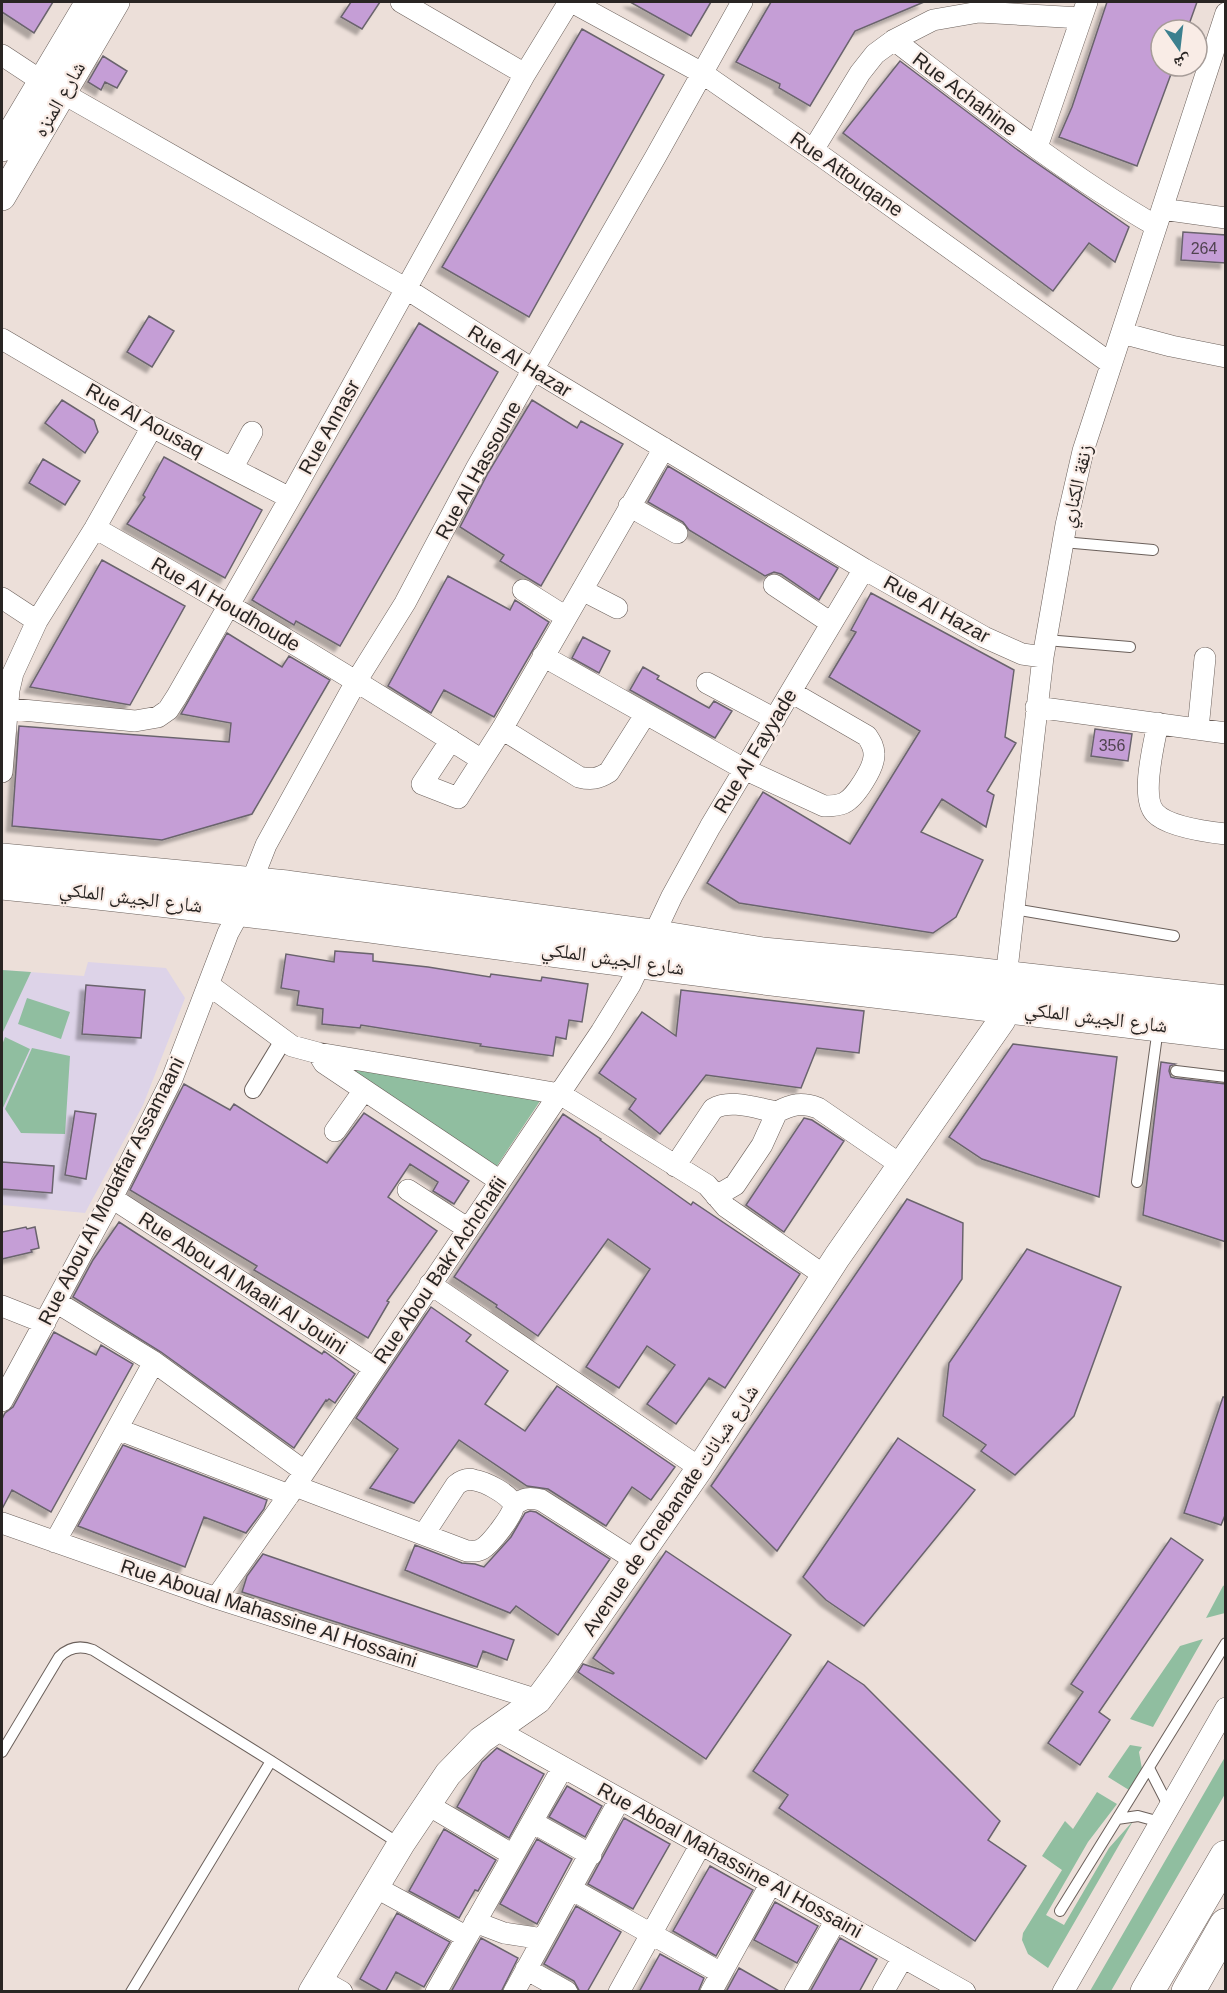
<svg xmlns="http://www.w3.org/2000/svg" width="1227" height="1993" viewBox="0 0 1227 1993" font-family="Arial,'Noto Naskh Arabic',sans-serif">
<style>
.education{fill:#ddd3e8}
.green{fill:#90bea0}
.building{fill:#c59ed6;stroke:#6a646d;stroke-width:1.5;filter:url(#shadow)}
.lines{fill:none;stroke-linecap:round;stroke-linejoin:round}
.service-casing{stroke:#6b605b;stroke-width:12}
.pedestrian-casing{stroke:#6b605b;stroke-width:18}
.minor-casing{stroke:#6b605b;stroke-width:22}
.tertiary-casing{stroke:#6b605b;stroke-width:28}
.primary-casing{stroke:#6b605b;stroke-width:34}
.service{stroke:#fff;stroke-width:10}
.pedestrian{stroke:#fff;stroke-width:16}
.minor{stroke:#fff;stroke-width:21}
.tertiary{stroke:#fff;stroke-width:27}
.primary{stroke:#fff;stroke-width:33}
.labels{text-anchor:middle;stroke-width:4.5;stroke-linejoin:round;paint-order:stroke}
.number-label{font-size:16px;fill:#504350}
.street-label{font-size:20px;fill:#292523;stroke:#f9ece6}
</style>
<defs>
<filter id="shadow"><feDropShadow dx="-5.5" dy="5.5" stdDeviation="1.5" flood-color="#0004"/></filter>
</defs>
<rect width="100%" height="100%" fill="#ecdfd9"/>
<path class="education" d="M88,962L166,968L185,998L143,1105L85,1213L2,1205V970L84,976Z"/>
<path class="green" d="M2,970L31,972L2,1034Z
M27,998L70,1012L61,1039L18,1024Z
M5,1037L30,1049L2,1110V1045Z
M32,1048L70,1056L65,1134L21,1133L5,1109Z
M333,1064L542,1098L493,1172Z
M1225,1585V1613L1206,1618L1223,1586Z
M1203,1639L1153,1727L1130,1719L1180,1646Z
M1130,1745L1142,1747L1139,1752L1142,1769L1129,1790L1108,1777Z
M1225,1757V1794L1111,1991H1090Z
M1097,1792L1117,1804L1088,1842L1046,1915L1064,1925L1109,1848L1133,1821L1048,1968L1028,1954L1022,1940L1023,1933L1062,1870L1042,1856L1065,1821L1073,1829Z"/>
<path class="building" d="M2,2H53L34,33L2,12Z
M351,2H380L362,29L341,17Z
M630,2H711L691,36Z
M771,2H924L855,31L810,106L779,88L780,84L736,62Z
M1107,2H1197L1187,30H1161V66H1174L1137,166L1059,137L1072,107Z
M582,29L664,75L529,317L442,267Z
M103,56L127,71L117,88L105,82L101,90L88,82Z
M900,61L1015,148L1129,227L1115,262L1089,243L1053,291L843,133Z
M1183,232L1226,235V263L1181,260Z
M149,316L174,331L152,367L127,352Z
M419,323L498,372L340,646L296,621L294,625L252,600Z
M62,400L94,420L98,432L85,453L45,423Z
M532,400L577,428L581,421L623,444L541,586L500,561L504,555L460,527L488,473Z
M164,457L262,510L225,578L127,524L145,497L143,495Z
M43,459L80,481L65,505L29,483Z
M668,466L838,568L819,600L781,574L774,572L765,576L689,530L683,522L648,502Z
M102,560L185,606L130,705L30,687Z
M448,576L510,610L515,600L549,622L494,717L444,690L431,713L388,686Z
M871,593L1014,670L1005,737L1016,743L987,791L994,795L986,827L942,799L921,832L983,860L956,917L933,933L739,903L707,883L763,792L850,844L920,731L829,677L856,632L851,630Z
M227,633L282,667L289,656L330,680L252,814L162,840L12,826L19,726L229,742L231,723L181,714Z
M583,637L610,651L599,673L572,658Z
M643,667L659,676L657,679L709,708L714,701L732,711L715,738L630,690Z
M1095,729L1132,734L1128,761L1091,756Z
M335,951L373,954V961L428,967L490,977L491,974L541,981L542,977L588,984L582,1022L569,1020L566,1039L556,1037L553,1056L480,1046L481,1044L361,1025L360,1028L322,1024L323,1009L297,1005L299,991L281,988L286,954L334,962Z
M86,985L145,990L141,1038L82,1034Z
M681,990L864,1011L859,1053L817,1048L801,1088L706,1075L660,1134L629,1109L636,1099L599,1073L642,1012L676,1036Z
M1013,1044L1117,1057L1099,1197L982,1159L949,1137Z
M1161,1062L1175,1064L1170,1066L1169,1071L1171,1077L1175,1078L1226,1084V1242L1143,1215Z
M184,1084L230,1110L234,1104L327,1163L364,1113L469,1181L454,1204L433,1191L438,1182L410,1164L388,1197L437,1231L387,1301L389,1302L368,1338L254,1270L257,1266L130,1190Z
M75,1111L96,1114L86,1179L65,1175Z
M563,1114L601,1139L600,1140L691,1205L693,1202L800,1274L725,1388L709,1378L676,1424L647,1404L675,1365L647,1346L619,1388L586,1367L650,1269L608,1239L538,1336L496,1307L497,1305L454,1277Z
M804,1118L812,1120L844,1141L784,1232L746,1205Z
M2,1162L54,1166L52,1193L2,1189Z
M907,1199L963,1223L962,1279L777,1551L711,1486Z
M119,1222L322,1354L324,1351L355,1374L335,1403L329,1399L327,1401L326,1400L294,1448L161,1352L73,1297L93,1260Z
M26,1227L27,1229L35,1227L39,1248L31,1250L32,1252L2,1259V1232Z
M1027,1249L1121,1287L1074,1416L1015,1475L981,1451L986,1445L943,1416L949,1363Z
M431,1307L471,1335L466,1341L508,1371L485,1404L525,1431L557,1386L675,1467L651,1500L632,1487L606,1526L548,1489L527,1486L459,1440L414,1503L370,1488L398,1449L356,1418Z
M54,1332L96,1355L101,1345L133,1364L51,1512L12,1490L2,1509V1419L5,1413L13,1407Z
M1223,1397H1226V1513L1221,1525L1184,1513Z
M898,1438L975,1490L864,1626L826,1600L803,1577Z
M123,1445L267,1500L264,1509L246,1533L204,1517L185,1567L78,1526Z
M530,1511L536,1512L610,1559L558,1635L516,1606L510,1613L405,1570L415,1545L462,1563L475,1564L484,1567L511,1537L525,1513Z
M1171,1538L1203,1560L1099,1712L1110,1720L1080,1765L1048,1743L1083,1692L1071,1684Z
M666,1551L791,1635L706,1759L578,1672L583,1664L613,1674L614,1673L593,1658Z
M263,1554L514,1640L507,1660L483,1651L477,1667L242,1592L247,1576Z
M828,1661L864,1685L1000,1821L988,1840L1026,1866L975,1941L779,1808L788,1795L753,1771Z
M497,1748L544,1774L509,1838L457,1807L482,1762Z
M567,1786L602,1806L585,1837L549,1817Z
M624,1818L670,1844L633,1909L588,1884Z
M444,1829L496,1860L478,1891L475,1890L459,1918L409,1891Z
M537,1839L572,1859L537,1924L500,1904Z
M710,1866L753,1890L716,1956L673,1931Z
M775,1902L818,1926L797,1963L754,1940Z
M576,1906L621,1932L587,1992H580L574,1981L544,1964Z
M397,1913L450,1942L424,1987L396,1972L385,1992H383L360,1979Z
M481,1938L518,1958L501,1992H451Z
M840,1938L877,1959L859,1992H810Z
M660,1954L704,1978L698,1992H639Z
M739,1968L781,1992H726Z"/>
<g class="lines">
<defs>
<path id="service" d="M1063,542L1153,550
M1046,640L1130,647
M1014,909L1174,936
M1176,1071L1226,1077
M1137,1182L1158,1028
M2,1752L59,1657C69,1647 80,1645 93,1650L271,1761L400,1844
M1149,1768L1169,1807
M1117,1819L1138,1816L1160,1822
M1060,1911L1226,1643
M131,1992L271,1761"/>
<path id="pedestrian" d="M253,1090L284,1039"/>
<path id="minor" d="M401,2L525,74
M572,2L702,73L813,150L1110,363
M894,40C979,105 1064,173 1156,226
M2,55L43,82L405,288L534,370L864,569L984,637L1022,654L1043,657
M1037,147L1087,2
M813,150L860,73L875,54L894,40L933,20L979,12L1081,18
M1162,209L1226,218
M1122,333L1171,346L1226,357
M2,339L152,427L290,498
M233,467L252,432
M629,506L677,533
M95,528C226,602 355,679 482,760
M774,585L831,623
M523,590L566,617
M582,590L617,608
M2,598L37,621
M543,656L744,769L824,806C831,806 838,806 844,803C855,798 875,767 874,754C874,747 871,742 867,736L791,692
M707,683L775,719
M1036,707L1226,733
M2,708L135,721L158,717L168,710L177,696L290,498L525,74L569,2
M1158,723C1154,744 1140,797 1155,813C1168,827 1208,832 1226,834
M502,729L579,777C591,780 598,779 609,772L645,715
M1198,729L1205,658
M451,740L422,784L458,798L502,729L664,448
M2,772L9,690L13,673L37,621L95,528L152,427
M1006,978L1043,657L1066,525L1083,451L1226,13
M209,985L292,1046L318,1053L324,1063L500,1181
M318,1053L560,1094L707,1185L726,1207L825,1276
M777,1112C792,1104 802,1102 818,1108L901,1165
M335,1131L364,1090
M675,1166L713,1109C731,1098 758,1109 777,1112L762,1145L735,1185L716,1196
M408,1190L467,1228
M112,1198L374,1368
M430,1284L700,1468
M56,1302L154,1362
M2,1306L45,1323
M2,1401L112,1198L172,1079L228,933L240,911L266,845L357,680L405,603L477,467L656,156L742,2
M295,1486L467,1551C472,1551 477,1552 482,1549C491,1544 513,1515 514,1505C509,1494 486,1482 474,1480C467,1478 461,1481 456,1485L424,1534
M289,1495L117,1429L154,1362L304,1471
M514,1505C524,1498 529,1497 541,1500L635,1560
M2,1523L216,1598L538,1700
M55,1542L117,1429
M216,1598L289,1495L601,1032L630,985L672,896L710,827L864,569
M495,1729L965,1992
M428,1805L513,1855
M532,1822L591,1855
M375,1887L467,1937
M571,1889L721,1973
M475,1922L504,1933L543,1939
M526,1969L567,1992
M319,1979L342,1992
M436,1992L563,1767
M514,1992L620,1799
M619,1992L701,1844
M711,1992L771,1883
M795,1992L836,1920
M883,1992L903,1957
M1063,1992L1226,1708"/>
<path id="tertiary" d="M2,148L89,2
M2,197L116,2
M312,1992L401,1844L448,1774L481,1740L538,1700L561,1669L700,1468L837,1257L1002,1020L1005,988"/>
<path id="primary" d="M2,860L287,887L652,936L762,954L957,972L1226,1002
M2,883C256,908 510,946 764,978C918,997 1072,1014 1226,1033
M1147,1992L1226,1857
M1188,1992L1226,1925"/>
</defs>
<use href="#service" class="service-casing"/>
<use href="#pedestrian" class="pedestrian-casing"/>
<use href="#minor" class="minor-casing"/>
<use href="#tertiary" class="tertiary-casing"/>
<use href="#primary" class="primary-casing"/>
<use href="#service" class="service"/>
<use href="#pedestrian" class="pedestrian"/>
<use href="#minor" class="minor"/>
<use href="#tertiary" class="tertiary"/>
<use href="#primary" class="primary"/>
</g>
<g class="labels">
<g class="number-label">
<text x="1204" y="254">264</text>
<text x="1112" y="751">356</text>
</g>
<g class="street-label">
<text transform="translate(965 94) rotate(37)" y="7">Rue Achahine</text>
<text transform="translate(59 99) rotate(-60)" y="7">شارع المنزه</text>
<text transform="translate(847 174) rotate(35)" y="7">Rue Attouqane</text>
<text transform="translate(520 361) rotate(32)" y="7">Rue Al Hazar</text>
<text transform="translate(145 420) rotate(29)" y="7">Rue Al Aousaq</text>
<text transform="translate(329 427) rotate(-61)" y="7">Rue Annasr</text>
<text transform="translate(478 470) rotate(-61)" y="7">Rue Al Hassoune</text>
<text transform="translate(1076 486) rotate(-77)" y="7">زنقة الكناري</text>
<text transform="translate(226 604) rotate(30)" y="7">Rue Al Houdhoude</text>
<text transform="translate(937 609) rotate(29)" y="7">Rue Al Hazar</text>
<text transform="translate(755 751) rotate(-59)" y="7">Rue Al Fayyade</text>
<text transform="translate(131 897) rotate(7)" y="7">شارع الجيش الملكي</text>
<text transform="translate(613 958) rotate(8)" y="7">شارع الجيش الملكي</text>
<text transform="translate(1096 1017) rotate(7)" y="7">شارع الجيش الملكي</text>
<text transform="translate(111 1191) rotate(-63)" y="7">Rue Abou Al Modaffar Assamaani</text>
<text transform="translate(440 1270) rotate(-56)" y="7">Rue Abou Bakr Achchafii</text>
<text transform="translate(243 1283) rotate(33)" y="7">Rue Abou Al Maali Al Jouini</text>
<text transform="translate(670 1510) rotate(-56)" y="7">Avenue de Chebanate شارع شبانات</text>
<text transform="translate(269 1613) rotate(18)" y="7">Rue Aboual Mahassine Al Hossaini</text>
<text transform="translate(730 1860) rotate(29)" y="7">Rue Aboal Mahassine Al Hossaini</text>
</g>
</g>
<rect width="1227" height="1993" fill="none" stroke="#292523" stroke-width="6"/>
<g transform="translate(1179 48) rotate(166)"><circle r="28" fill="#f9ece6" stroke="#a69c98" stroke-width="1.5"/>
<path d="M0-4.5L10 22L0 15L-10 22Z" fill="#3c808f"/>
<text y="-9" font-size="16" font-weight="bold" text-anchor="middle" fill="#292523">ش</text>
</g>
</svg>
